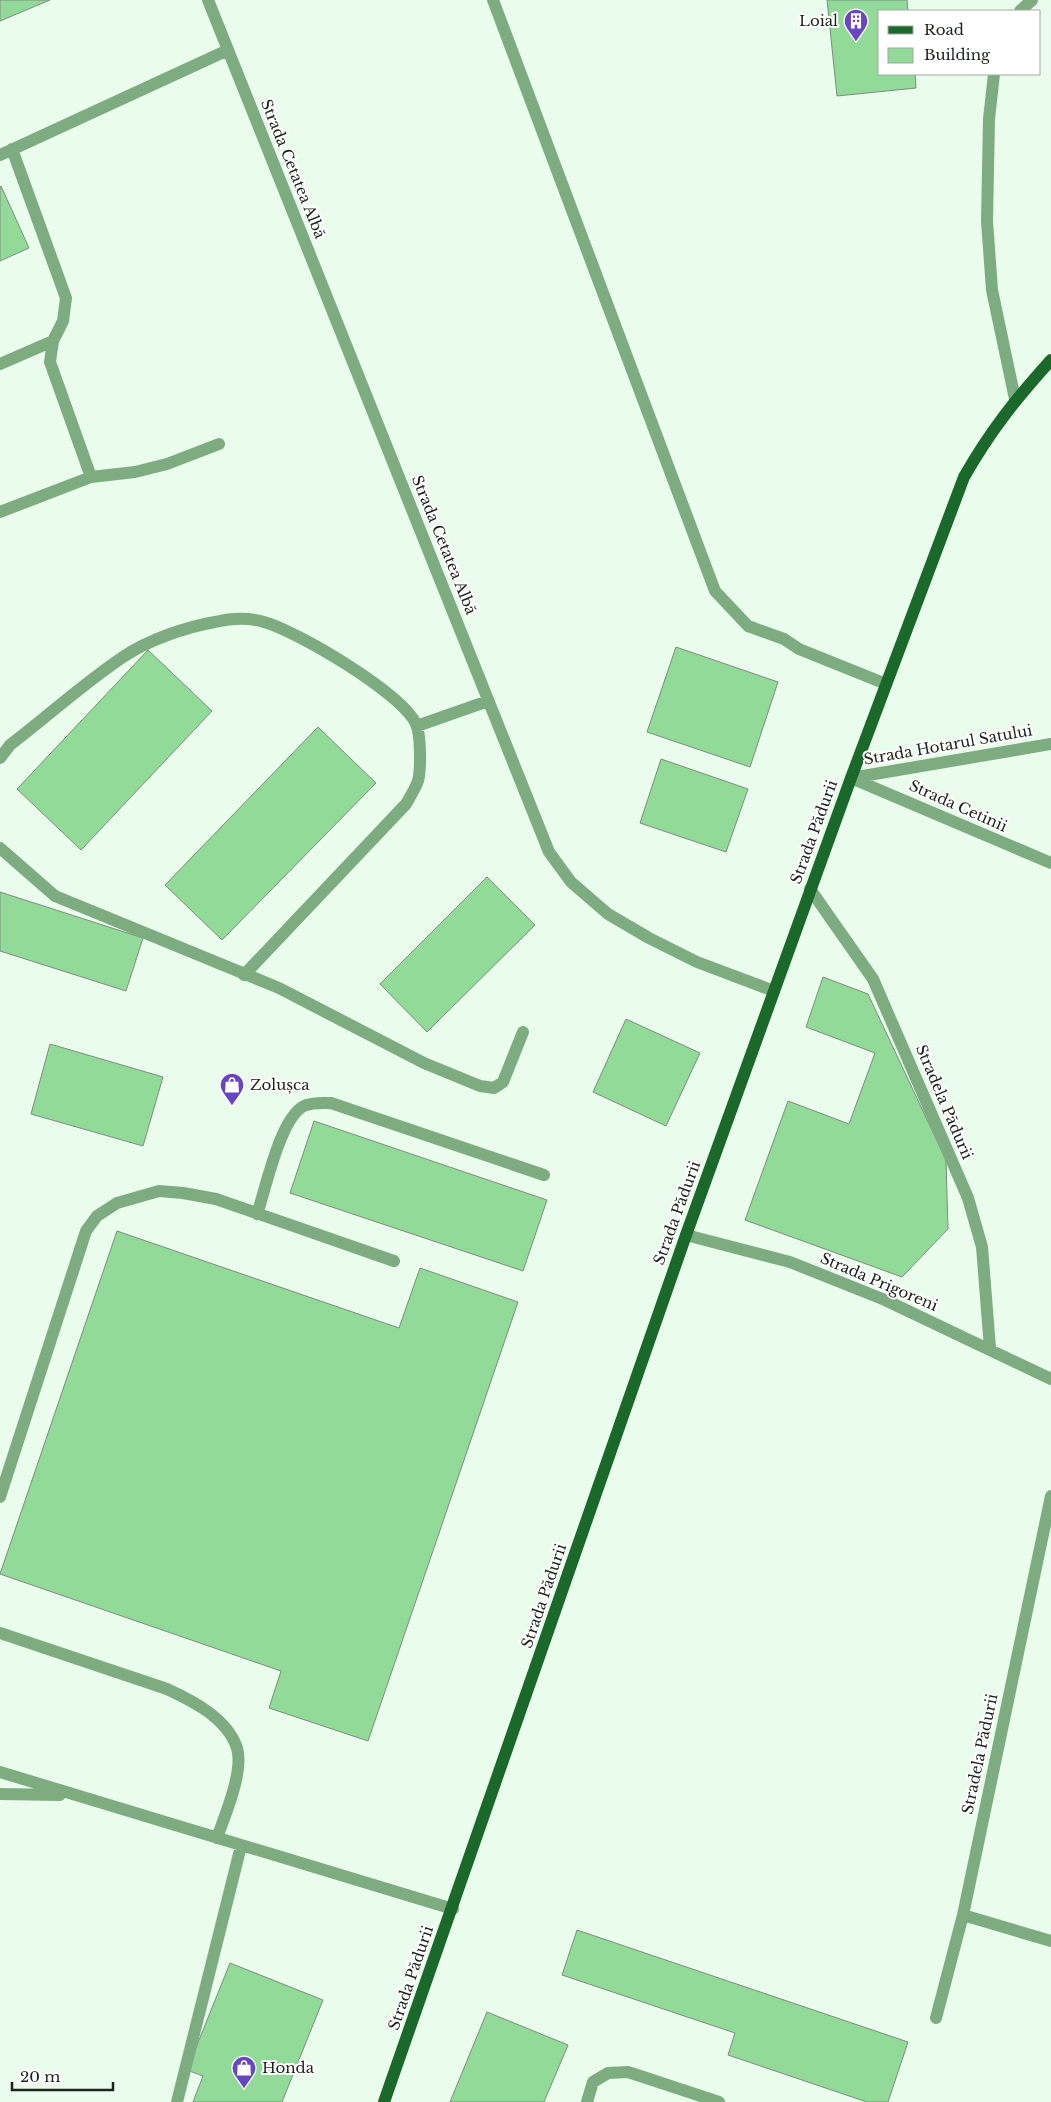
<svg xmlns="http://www.w3.org/2000/svg" width="1051" height="2102" viewBox="0 0 1051 2102" font-family="'Libre Baskerville',serif">
<style>
.building{fill:#92da98;stroke:#7d8d7e}
.lines{fill:none;stroke-linecap:round;stroke-linejoin:round}
.minor{stroke:#7eac81;stroke-width:12}
.major{stroke:#1b682b;stroke-width:12}
.labels{text-anchor:middle;stroke-width:4;stroke-linejoin:round;paint-order:stroke}
.poi-label{font-size:15px;fill:#1c231d;stroke:#fff;text-anchor:start}
.street-label{font-size:15px;fill:#1c231d;stroke:#fff}
</style>
<rect width="100%" height="100%" fill="#eafceb"/>
<path class="building" d="M0,0H50L0,21Z
M827,0H907L908,11H880V74H915L916,88L837,96Z
M1,186L29,248L0,261V187Z
M676,647L778,682L750,767L647,732Z
M148,650L212,711L81,850L17,789Z
M318,727L376,783L222,940L165,885Z
M661,759L748,789L726,852L640,823Z
M487,877L535,925L427,1032L380,984Z
M0,892L143,938L126,991L0,951Z
M823,977L868,994L946,1160L948,1229L902,1277L745,1220L788,1101L849,1124L875,1053L806,1027Z
M626,1019L700,1053L666,1126L593,1092Z
M50,1044L163,1077L143,1146L31,1114Z
M314,1121L547,1200L523,1271L290,1193Z
M117,1231L399,1328L420,1268L518,1302L368,1741L269,1708L281,1671L0,1574Z
M577,1930L908,2042L888,2102H867L728,2055L735,2033L562,1975Z
M230,1963L323,2000L282,2102H193L203,2076L187,2070Z
M487,2012L568,2045L544,2102H450Z"/>
<g class="lines">
<path class="minor" d="M208,0L549,852L571,882L608,914L649,938L697,962L774,991
M493,0L715,591L748,626L784,639L799,649L886,684
M1020,11L1032,0
M994,74L989,119L987,221L992,290L1015,399
M12,149L66,298L63,321L53,341L50,362L91,477
M0,155L228,50
M0,364L53,341
M0,512L91,477L135,472L167,464L219,444
M417,726L488,701
M0,758L10,745C48,716 84,683 123,657C148,640 186,627 215,622C232,618 247,617 264,622C297,631 402,693 416,724C421,735 421,770 418,781C415,789 410,797 406,804L244,975
M851,778L1051,863
M851,778L1051,744
M0,848L55,896L279,988L424,1063L480,1086L494,1088L503,1082L523,1032
M810,889L873,979L968,1198L982,1247L990,1348
M257,1214C266,1188 280,1118 304,1106C312,1102 323,1103 331,1103L544,1175
M686,1235L790,1262L885,1300L1051,1379
M0,1497L86,1231L97,1216L117,1203L159,1191L183,1193L216,1199L394,1261
M0,1633L167,1689C193,1701 227,1718 237,1748C244,1771 225,1815 217,1838
M0,1772L453,1909
M0,1794L60,1795
M963,1915L1051,1941
M936,2018L963,1915L1051,1496
M177,2102L241,1846
M587,2102L593,2082L608,2073L628,2072L719,2102"/>
<path class="major" d="M384,2102L686,1235L851,778L964,477C991,430 1015,400 1051,360"/>
</g>
<defs>
<symbol id="building-pin" viewBox="-11 -11 22 30"><path d="M0 17L-7.5 6A9.5 9.5 0 1 1 7.5 6Z" fill="#6746bf" stroke="#fff"/><path d="M-4-6H4V6H1V3H-1V6H-4ZM-2.5-4.3h1.7v1.8h-1.7ZM.8-4.3h1.7v1.8H.8ZM-2.5-1h1.7V.8h-1.7ZM.8-1h1.7V.8H.8Z" fill="#fff"/></symbol>
<symbol id="shop-pin" viewBox="-11 -11 22 30"><path d="M0 17L-7.5 6A9.5 9.5 0 1 1 7.5 6Z" fill="#6746bf" stroke="#fff"/><path d="M-5-2.5h2.3a2.7 3.5 0 0 1 5.4 0H5L5.5 6h-11ZM-1.5-2.5h3a1.5 2.3 0 0 0-3 0Z" fill="#fff"/></symbol>
</defs>
<g fill-rule="evenodd">
<use href="#building-pin" x="842" y="7" width="28" height="38"/>
<use href="#shop-pin" x="218" y="1071" width="28" height="38"/>
<use href="#shop-pin" x="230" y="2054" width="28" height="38"/>
</g>
<g class="labels">
<g class="poi-label">
<text x="838" y="26" text-anchor="end">Loial</text>
<text x="250" y="1090">Zolușca</text>
<text x="262" y="2073">Honda</text>
</g>
<g class="street-label">
<text transform="translate(293 169) rotate(68)" y="5">Strada Cetatea Albă</text>
<text transform="translate(444 545) rotate(68)" y="5">Strada Cetatea Albă</text>
<text transform="translate(948 745) rotate(-10)" y="5">Strada Hotarul Satului</text>
<text transform="translate(958 806) rotate(24)" y="5">Strada Cetinii</text>
<text transform="translate(814 832) rotate(-70)" y="5">Strada Pădurii</text>
<text transform="translate(944 1102) rotate(67)" y="5">Stradela Pădurii</text>
<text transform="translate(677 1213) rotate(-70)" y="5">Strada Pădurii</text>
<text transform="translate(879 1282) rotate(23)" y="5">Strada Prigoreni</text>
<text transform="translate(544 1596) rotate(-71)" y="5">Strada Pădurii</text>
<text transform="translate(980 1754) rotate(-78)" y="5">Stradela Pădurii</text>
<text transform="translate(411 1978) rotate(-71)" y="5">Strada Pădurii</text>
</g>
</g>
<rect x="878" y="10" width="162" height="65" fill="#ffffff" stroke="#a4a7a5"/>
<rect x="888" y="26" width="25" height="8" fill="#1b682b" stroke="#a4a7a5"/>
<text x="924" y="35" font-size="15" fill="#1c231d">Road</text>
<rect x="888" y="48" width="25" height="15" fill="#92da98" stroke="#a4a7a5"/>
<text x="924" y="60" font-size="15" fill="#1c231d">Building</text>
<path d="M12 2082v8h101v-8" fill="none" stroke="#1c231d" stroke-width="2.5"/>
<text x="20" y="2082" font-size="15" fill="#1c231d" stroke="#ffffff" stroke-width="4" paint-order="stroke">20 m</text>
</svg>
